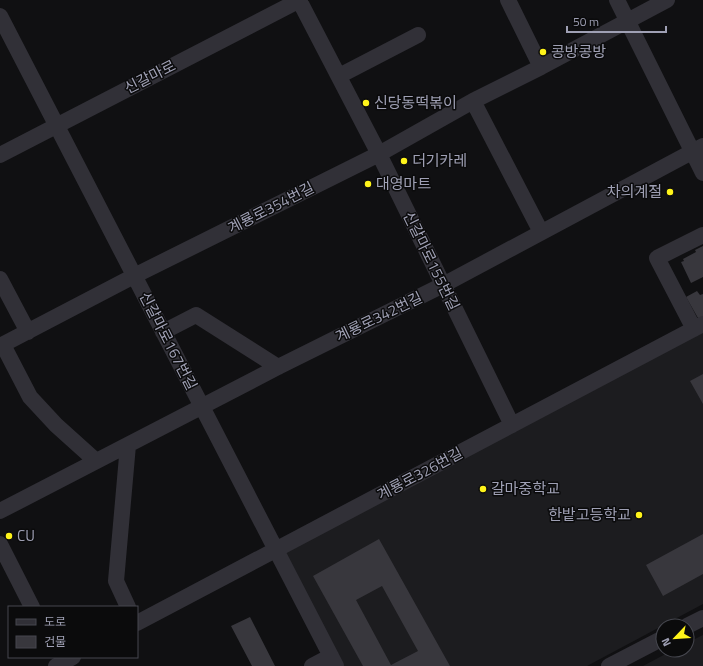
<svg xmlns="http://www.w3.org/2000/svg" width="703" height="666" viewBox="0 0 703 666" font-family="'Titillium Web','Noto Sans KR',sans-serif">
<style>
.built{fill:#1c1c1f}
.building{fill:#38373d;fill-rule:evenodd}
.lines{fill:none;stroke-linecap:round;stroke-linejoin:round}
.minor{stroke:#313037;stroke-width:16}
.poi-dot{fill:#fff41a;stroke:#0b0b0c;stroke-width:1.5}
.labels{text-anchor:middle;stroke-width:3;stroke-linejoin:round;paint-order:stroke}
.poi-label{font-size:15px;fill:#9fa0b4;stroke:#0b0b0c;text-anchor:start}
.street-label{font-size:15px;fill:#9fa0b4;stroke:#0b0b0c}
</style>
<rect width="100%" height="100%" fill="#101012"/>
<path class="built" d="M703,332V604L587,666H344L284,552Z
M703,635V666H643L673,650H687V643Z"/>
<path class="building" d="M703,246V277L691,283L681,262L684,261L683,259L696,252L695,250Z
M697,291L700,295L703,294V317L698,318L686,297Z
M703,374V404L690,381Z
M703,534V574L663,596L646,565Z
M379,539L450,666H363L313,576ZM382,586L418,651L391,665L356,600Z
M250,617L275,666H252L231,626Z"/>
<g class="lines">
<path class="minor" d="M299,0L379,154L512,425
M508,0L541,67
M617,0L703,173
M0,16L336,666
M339,76L418,35
M473,101L541,232
M0,155L300,0
M0,279L28,332
M694,329L657,258L703,235
M163,332L196,315L278,367
M3,345L30,397L56,425L96,461
M0,346L134,276L379,154L473,101L541,67L667,0
M0,511L278,367L443,285L703,146
M0,544L32,607
M128,607L116,581L128,445
M137,623L703,324
M687,626L703,618
M56,666L73,657
M312,666L331,656
M609,666L663,638"/>
</g>
<g class="poi-dot">
<circle cx="543" cy="52" r="4"/>
<circle cx="366" cy="103" r="4"/>
<circle cx="404" cy="161" r="4"/>
<circle cx="368" cy="184" r="4"/>
<circle cx="670" cy="192" r="4"/>
<circle cx="483" cy="489" r="4"/>
<circle cx="639" cy="515" r="4"/>
<circle cx="9" cy="536" r="4"/>
</g>
<g class="labels">
<g class="poi-label">
<text x="551" y="57">콩방콩방</text>
<text x="374" y="108">신당동떡볶이</text>
<text x="412" y="166">더기카레</text>
<text x="376" y="189">대영마트</text>
<text x="662" y="197" text-anchor="end">차의계절</text>
<text x="491" y="494">갈마중학교</text>
<text x="631" y="520" text-anchor="end">한밭고등학교</text>
<text x="17" y="541">CU</text>
</g>
<g class="street-label">
<text transform="translate(150 77) rotate(-27)" y="5">신갈마로</text>
<text transform="translate(271 208) rotate(-27)" y="5">계룡로354번길</text>
<text transform="translate(431 261) rotate(64)" y="5">신갈마로155번길</text>
<text transform="translate(379 317) rotate(-26)" y="5">계룡로342번길</text>
<text transform="translate(168 341) rotate(63)" y="5">신갈마로167번길</text>
<text transform="translate(420 474) rotate(-28)" y="5">계룡로326번길</text>
</g>
</g>
<rect x="8" y="606" width="130" height="52" fill="#0b0b0c" stroke="#46474f"/>
<rect x="16" y="619" width="20" height="6" fill="#313037" stroke="#46474f"/>
<text x="44" y="626" font-size="12" fill="#9fa0b4">도로</text>
<rect x="16" y="636" width="20" height="12" fill="#38373d" stroke="#46474f"/>
<text x="44" y="646" font-size="12" fill="#9fa0b4">건물</text>
<g transform="translate(675 638) rotate(245)"><circle r="19" fill="#0b0b0c" stroke="#46474f"/>
<path d="M0-3L7 15L0 10L-7 15Z" fill="#fff41a"/>
<text y="-6" font-size="11" font-weight="bold" text-anchor="middle" fill="#9fa0b4">N</text>
</g>
<path d="M567 26v6h99v-6" fill="none" stroke="#9fa0b4" stroke-width="2"/>
<text x="573" y="26" font-size="12" fill="#9fa0b4" stroke="#0b0b0c" stroke-width="3" paint-order="stroke">50 m</text>
</svg>
